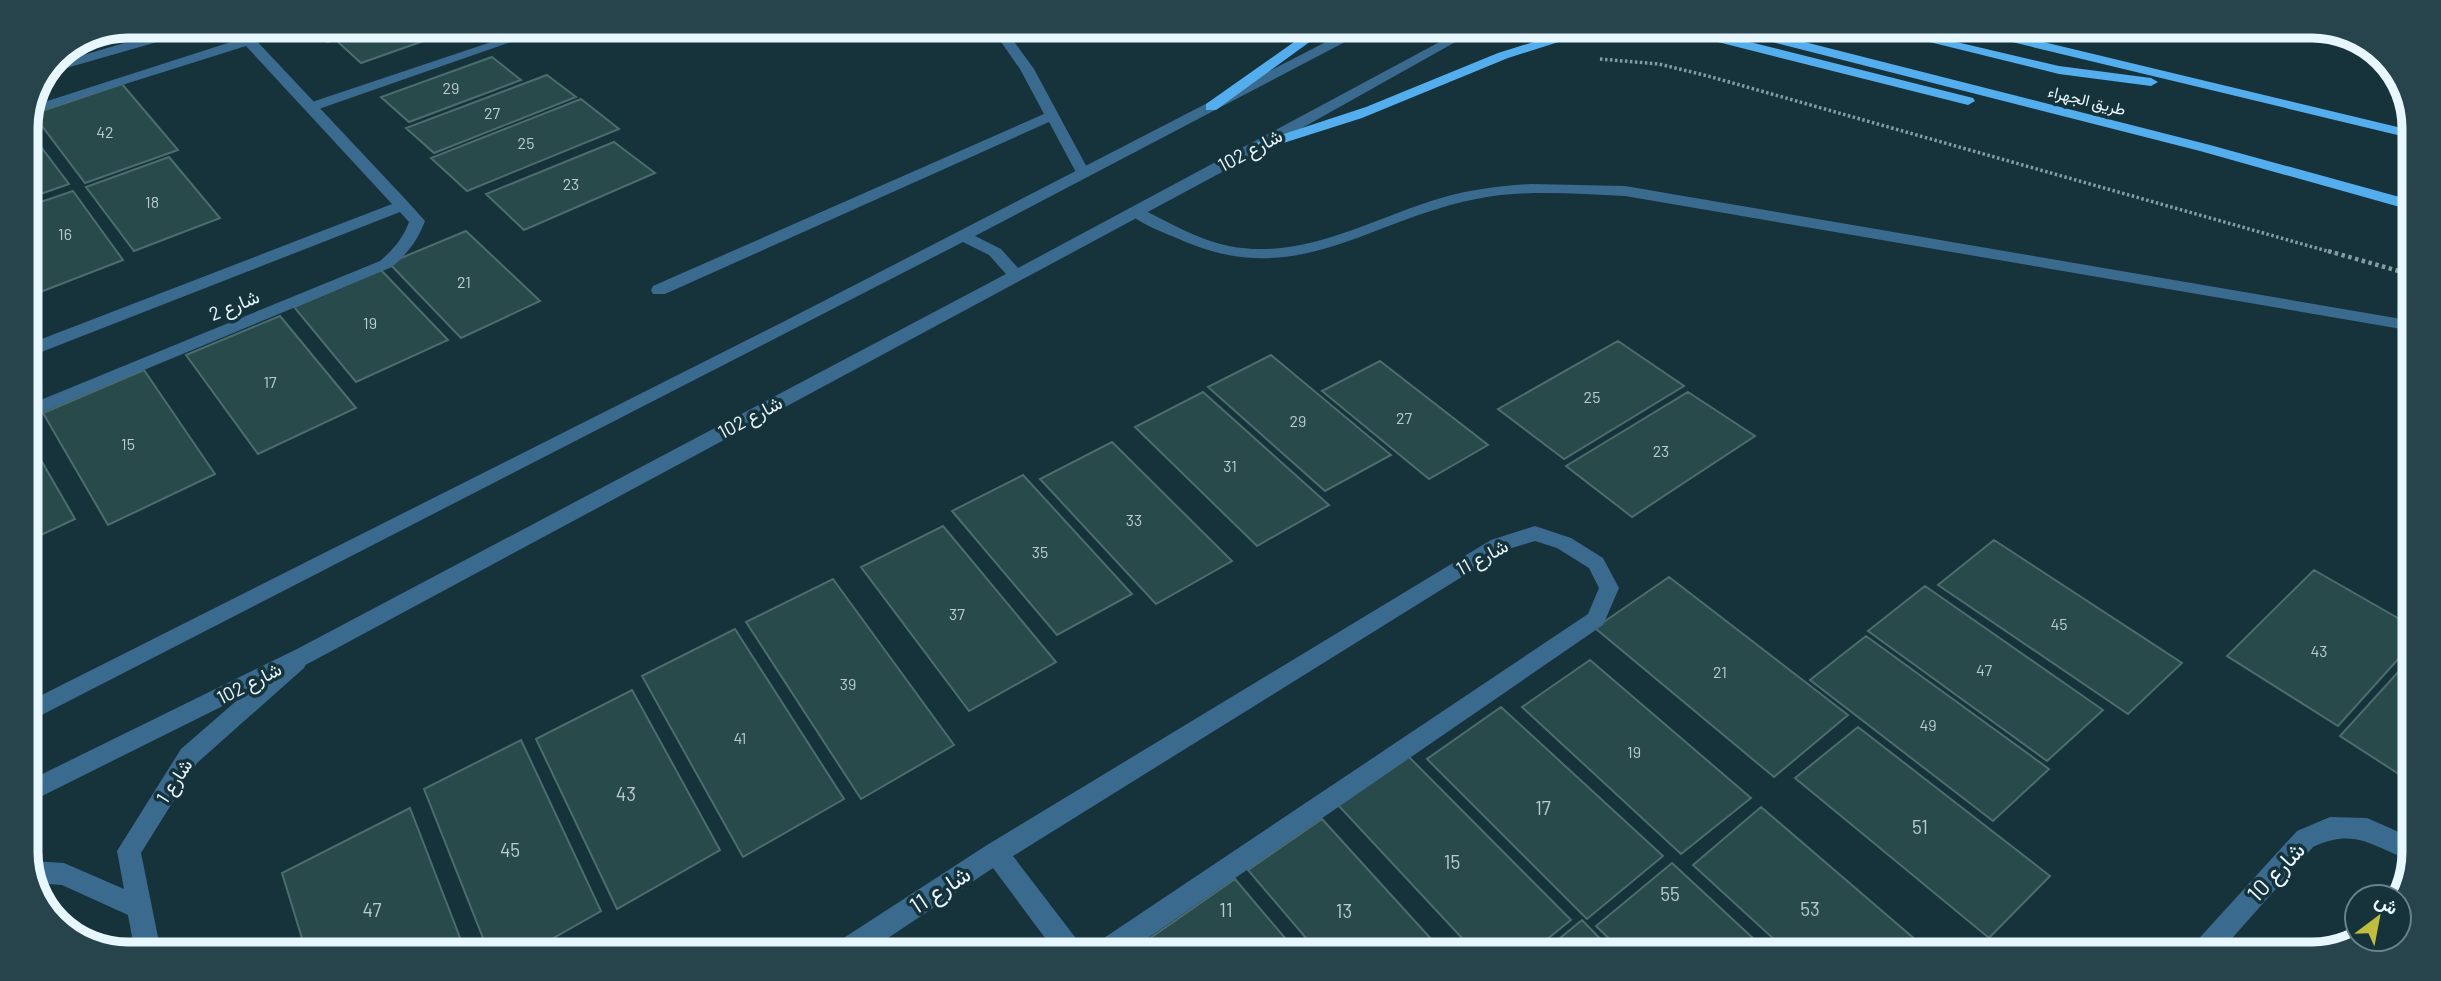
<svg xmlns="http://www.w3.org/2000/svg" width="2441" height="981" viewBox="0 0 2441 981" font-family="Barlow,Vazirmatn,sans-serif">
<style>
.building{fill:#294a4b;stroke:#4b6d6d;stroke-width:2}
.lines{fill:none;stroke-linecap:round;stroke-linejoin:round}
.path-far1{stroke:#859ba2;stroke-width:3.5;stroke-dasharray:2.5 2.5;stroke-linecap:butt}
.path{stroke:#859ba2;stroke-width:4.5;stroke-dasharray:3.5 3.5;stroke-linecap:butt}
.service{fill:#3b6a8f;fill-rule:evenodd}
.minor{fill:#3b6a8f;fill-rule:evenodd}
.tertiary{fill:#3b6a8f;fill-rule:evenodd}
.trunk{fill:#54aeee;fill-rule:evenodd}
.labels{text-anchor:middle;stroke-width:7;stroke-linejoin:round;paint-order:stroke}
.number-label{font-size:16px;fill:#b8ccd0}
.far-street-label{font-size:16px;fill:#e7f7fd;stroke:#16333c}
.street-label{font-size:19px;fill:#e7f7fd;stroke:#16333c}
.near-number-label{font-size:19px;fill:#b8ccd0}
.near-street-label{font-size:23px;fill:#e7f7fd;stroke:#16333c}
.rim{fill:none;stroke:#e7f7fd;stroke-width:9}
</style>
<rect width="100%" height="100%" fill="#16333c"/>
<path class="building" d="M311,27H370L327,42Z
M380,27H463L361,63L338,42Z
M492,57L521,80L409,122L381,97Z
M547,75L576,97L434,153L406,128Z
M122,84L178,150L85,183L33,114Z
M581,99L619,129L467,191L431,158Z
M26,127L69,184L26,199Z
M614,142L655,173L524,230L486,194Z
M169,157L220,218L134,251L86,187Z
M73,191L123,260L30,296L26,291V207Z
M466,231L540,301L461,338L389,263Z
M381,270L448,340L356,382L294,307Z
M280,316L356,408L258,454L186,355Z
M1618,341L1684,386L1564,459L1498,409Z
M1271,355L1391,455L1325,491L1208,387Z
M1380,361L1488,445L1429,479L1322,391Z
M144,370L215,474L108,525L43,413Z
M1203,392L1329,505L1257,546L1135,427Z
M1688,392L1755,436L1632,517L1566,466Z
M26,434L75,519L26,542Z
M1112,442L1232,561L1156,604L1040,479Z
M1023,475L1132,594L1057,635L952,511Z
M943,526L1056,662L969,711L861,567Z
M1994,540L2182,663L2128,714L1938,585Z
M2314,570L2410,625L2409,647L2338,726L2227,656Z
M1669,577L1848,715L1774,777L1595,628Z
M833,579L954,745L861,799L746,622Z
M1925,586L2103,710L2047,761L1868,631Z
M735,629L844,799L743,857L642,676Z
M1866,636L2049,769L1993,821L1810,680Z
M1590,660L1751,798L1681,854L1522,707Z
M2409,660L2408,780L2340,736Z
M632,690L720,850L617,909L536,739Z
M1501,707L1663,856L1587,919L1427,759Z
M1858,727L2050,876L1989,938L1795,778Z
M521,740L601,911L534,949L487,948L424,789Z
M1407,755L1571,920L1531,952H1475L1337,804Z
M1761,807L1931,953H1789L1693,865Z
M410,808L464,948H305L282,873Z
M1322,819L1443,952L1317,951L1248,870Z
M1672,863L1769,953L1623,952L1596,926Z
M1235,879L1296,951H1153L1146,941Z
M1582,920L1613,952H1543Z"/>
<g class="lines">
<path class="path-far1" d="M1600,59L1659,64L1708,76L2334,253"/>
<path class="path" d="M2328,251L2413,275"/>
<path class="service" d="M533,28H551L316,110L311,111L304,107L306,104Z
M2335,34H2351L2358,40L2337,37Z
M1531,184L1625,186L2413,321V331L1625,196C1576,194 1524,189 1476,199C1366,221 1296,292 1179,239C1163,232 1139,224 1127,211L1130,208H1140C1168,222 1198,240 1229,246C1304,261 1372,218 1441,198C1471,189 1501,186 1531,184Z"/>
<path class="minor" d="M182,26L219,27L254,38L408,202L425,221C418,240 407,254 392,267L26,419V406L380,261C394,249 403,238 409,222L400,212L26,358V345L392,204L246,46L30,114L35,105L237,40L221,35L192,32L49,73L53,64Z
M992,29H1005L1034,69L1090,173L1088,176H1078L1049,122L665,294H653L651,290L653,286L1044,114L1020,69Z
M1535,526L1571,538L1603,558L1619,588L1603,625L1129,951H1094L1098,942L1588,614L1599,588L1589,568L1557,548L1535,541L1505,550L1013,856L1078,941L1082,951L1054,950L993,868L870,950H835L839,941L987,845L1491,540Z
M296,653L304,656L307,662L304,668L197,763L141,853L160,947H134L128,915L62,885L36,883L28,862L31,861L64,863L124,889L117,851L181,749L288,656Z
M2330,817L2367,818L2408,836L2407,859C2370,845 2354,828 2313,847L2218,954H2189L2193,945L2297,831Z"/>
<path class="tertiary" d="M1349,30L1366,31L975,236L1001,249L1018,268L1460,31H1475L1263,150L313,661L26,804V782L297,649L1006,274L989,255L963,242L26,723V703L781,323Z"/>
<path class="trunk" d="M1311,30H1326L1216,110H1206V104Z
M1569,31H1593L1508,58L1362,118L1258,151L1251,147L1253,144L1366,107L1498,53Z
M1666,32H1710L1973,98L1975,101L1968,105L1710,40L1673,36Z
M1743,32H1765L2210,145L2414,201V211L2200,151L1745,35Z
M1889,32H1914L2059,66L2151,78L2158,82L2151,86L2059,74Z
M1985,33H2006L2414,131V139L1991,37Z"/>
</g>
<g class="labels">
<g class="number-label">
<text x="451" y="94">29</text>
<text x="492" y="119">27</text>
<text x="105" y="138">42</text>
<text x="526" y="149">25</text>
<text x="571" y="190">23</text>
<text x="152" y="208">18</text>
<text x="65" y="240">16</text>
<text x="464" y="288">21</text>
<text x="370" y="329">19</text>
<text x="270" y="388">17</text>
<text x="1592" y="403">25</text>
<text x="1404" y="424">27</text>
<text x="1298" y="427">29</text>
<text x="128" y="450">15</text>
<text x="1661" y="457">23</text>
<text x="1230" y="472">31</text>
<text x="1134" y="526">33</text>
<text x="1040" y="558">35</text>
<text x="957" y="620">37</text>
<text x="2059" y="630">45</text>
<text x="2319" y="657">43</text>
<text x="1984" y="676">47</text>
<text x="1720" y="678">21</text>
<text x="848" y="690">39</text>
<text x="1928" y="731">49</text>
<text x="740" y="744">41</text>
<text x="1634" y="758">19</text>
</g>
<g class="far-street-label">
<text transform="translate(2087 100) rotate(14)" y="6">طريق الجهراء</text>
</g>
<g class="street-label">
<text transform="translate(1250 150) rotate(-28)" y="7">شارع 102</text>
<text transform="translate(234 305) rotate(-22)" y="7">شارع 2</text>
<text transform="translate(750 417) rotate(-28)" y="7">شارع 102</text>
<text transform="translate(1482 557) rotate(-28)" y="7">شارع 11</text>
<text transform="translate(249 683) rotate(-27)" y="7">شارع 102</text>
<text transform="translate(174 781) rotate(-57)" y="7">شارع 1</text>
</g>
<g class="near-number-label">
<text x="626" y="801">43</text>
<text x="1543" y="815">17</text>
<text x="1920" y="834">51</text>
<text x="510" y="857">45</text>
<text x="1452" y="869">15</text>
<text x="1670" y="901">55</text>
<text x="1810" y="916">53</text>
<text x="372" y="917">47</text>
<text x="1226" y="917">11</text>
<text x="1344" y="918">13</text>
</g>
<g class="near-street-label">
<text transform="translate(2276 872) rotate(-47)" y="8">شارع 10</text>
<text transform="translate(940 890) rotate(-33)" y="8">شارع 11</text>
</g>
</g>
<path d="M0 0H2441V981H0ZM128 38H2312A90 90 0 0 1 2402 128V852A90 90 0 0 1 2312 942H128A90 90 0 0 1 38 852V128A90 90 0 0 1 128 38Z" fill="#27434b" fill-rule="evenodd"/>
<path class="rim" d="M128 38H2312A90 90 0 0 1 2402 128V852A90 90 0 0 1 2312 942H128A90 90 0 0 1 38 852V128A90 90 0 0 1 128 38Z"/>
<g transform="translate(2378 918) rotate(32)"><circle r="33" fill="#16333c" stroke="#6a8189" stroke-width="2"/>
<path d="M0-5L12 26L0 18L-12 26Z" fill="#c1bd3f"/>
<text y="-10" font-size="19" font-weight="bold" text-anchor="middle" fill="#e7f7fd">ش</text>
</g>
</svg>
